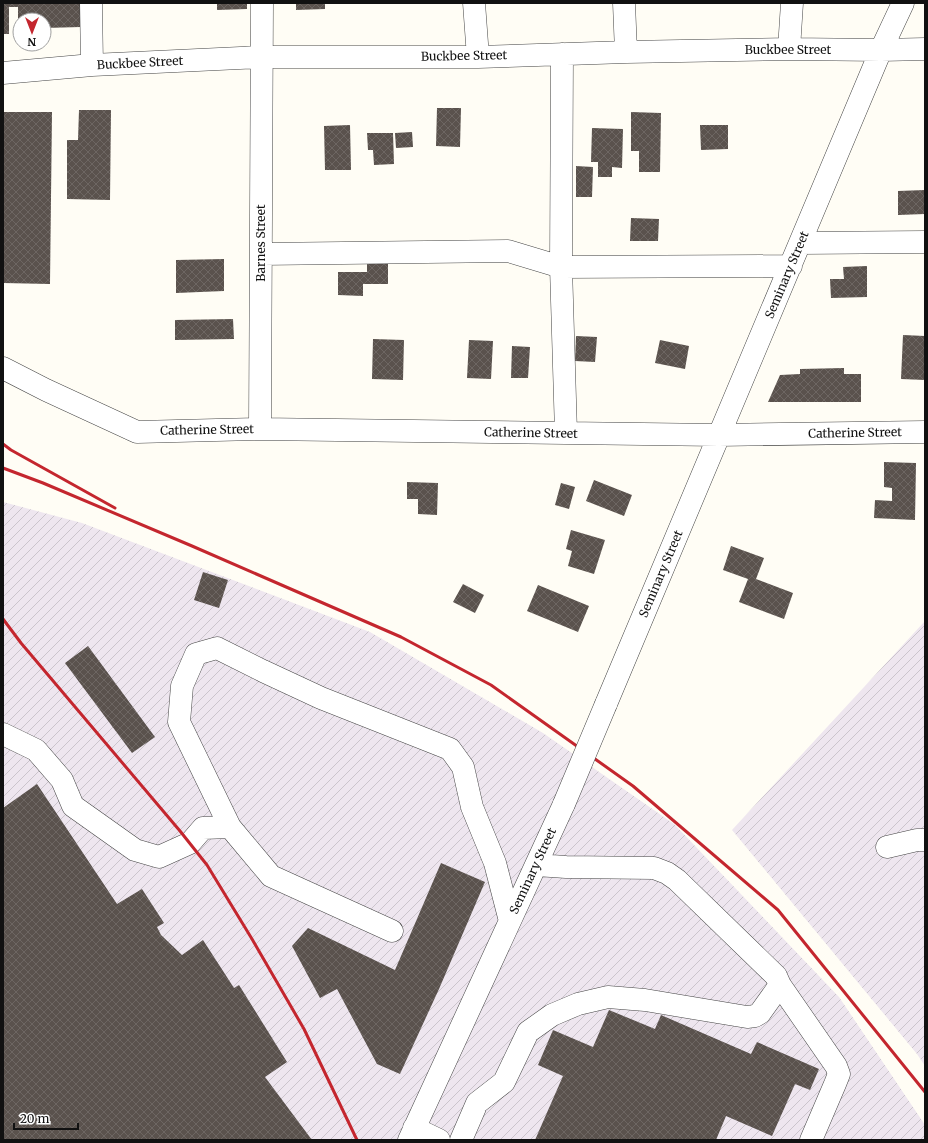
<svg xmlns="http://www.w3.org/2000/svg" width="928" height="1143" viewBox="0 0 928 1143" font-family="Merriweather,serif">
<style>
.industrial{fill:url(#industrial-furrows)}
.building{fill:url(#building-cross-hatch)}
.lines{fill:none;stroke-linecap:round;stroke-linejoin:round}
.minor-casing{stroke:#444;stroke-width:23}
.minor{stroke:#fff;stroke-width:22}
.rail{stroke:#c4262e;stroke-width:3}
.minor-bridge-casing{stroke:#444;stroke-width:23;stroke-linecap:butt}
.minor-bridge{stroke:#fff;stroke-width:22}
.labels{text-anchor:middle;stroke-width:4;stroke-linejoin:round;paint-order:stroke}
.street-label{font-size:12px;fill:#111;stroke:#fff}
</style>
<defs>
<pattern id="industrial-furrows" width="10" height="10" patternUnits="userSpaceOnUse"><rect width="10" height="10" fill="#eee6ef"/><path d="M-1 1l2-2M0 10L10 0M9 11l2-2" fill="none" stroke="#cbc4cc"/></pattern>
<pattern id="building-cross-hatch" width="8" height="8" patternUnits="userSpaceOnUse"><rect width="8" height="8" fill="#5a524d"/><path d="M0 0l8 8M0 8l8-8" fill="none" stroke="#6d6662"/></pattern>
</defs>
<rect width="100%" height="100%" fill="#fffdf5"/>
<path class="industrial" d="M3,502L82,523L370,632L543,733L674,824L839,997L925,1125V1140H3Z
M925,621V1066L917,1054L732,830Z"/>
<path class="building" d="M3,3H81V27L44,28V20H20V28H18V7H9V34H3Z
M217,3H247V9L217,10Z
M296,3H325V9L296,10Z
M437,108H461L460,147L436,146Z
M79,110H111L110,200L67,199V140H78Z
M3,112H52L50,284L3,283Z
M631,112L661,113L660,172H639V151H631Z
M350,125L351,170H325L324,126Z
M700,125H728V149L701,150Z
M592,128L623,129L622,168L612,167V177H598V162H591Z
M412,132L413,147L396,148L395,133Z
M367,133H393L394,164L374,165L373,150H368Z
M576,166L593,167L592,197H576Z
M925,190V214L898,215V191Z
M631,218L659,219L658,241H630Z
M224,259V291L176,293V260Z
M367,259H388V284H363V296L338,295V272H367Z
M867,266V297L831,298L830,279H844L843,267Z
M233,319L234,339L175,340V320Z
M903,335L925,336V380L901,379Z
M576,336L597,337L595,362L575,361Z
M373,339L404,340L403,380L372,379Z
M469,340L493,341L491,379L467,378Z
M660,340L689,346L685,369L655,363Z
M512,346L530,347L528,378H511Z
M844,368V374H861V402H768L780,375L800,374V369Z
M884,462L916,463L915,520L874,518L875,500L892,501V488L884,487Z
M594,480L632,495L624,516L586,501Z
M407,482L438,483L437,515L418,514V499H407Z
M561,483L575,487L569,509L555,505Z
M571,530L605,540L594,574L568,566L572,551L566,549Z
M731,546L764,558L756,579L793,593L784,619L739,602L748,579L723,570Z
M203,572L228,580L219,608L194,600Z
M463,584L484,595L475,613L453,602Z
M538,585L589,606L578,632L527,611Z
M88,646L155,737L132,753L65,663Z
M37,784L117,904L142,889L164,923L157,927L161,935L182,955L203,940L234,988L239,985L287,1062L265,1077L312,1140H3V808Z
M441,863L485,882L439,989L400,1074L377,1064L337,989L320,998L292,946L308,928L395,970Z
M609,1010L655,1029L661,1015L751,1054L757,1042L819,1069L810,1090L795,1084L772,1136L726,1116L716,1140H535L563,1076L538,1065L553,1030L593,1047Z"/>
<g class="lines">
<defs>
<path id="minor" d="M91,3L92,65
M474,3L478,57
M624,3L626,52
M789,49L792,3
M562,54L561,267L566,433
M3,73L92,65L261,57H478L626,52L789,49L881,50L925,49
M800,243L925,242
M261,254L508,251L561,267L791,266
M3,368L46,390L137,432L260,429L719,435L925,432
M260,429L262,3
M606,704L881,50L903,3
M3,734L36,750L62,780L73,806L135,850L159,857L190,843L203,828L230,827L271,876L392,931
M230,827L179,722L182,686L196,654L217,648L263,671L321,698L450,749L463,767L472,807L495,863L510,921
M887,847L917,840H925
M780,985L836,1066L839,1074L835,1084L811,1140
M414,1128L439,1140
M409,1140L564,804
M461,1140L477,1103L504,1082L528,1032L552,1015L578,1004L608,997L645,1000L747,1017L755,1016L760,1013L780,985L776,976L677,880L667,873L654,868L566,867L536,865"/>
</defs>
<use href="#minor" class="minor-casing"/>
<use href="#minor" class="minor"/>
<path class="rail" d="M3,444L11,450L115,508
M3,468L43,483L192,546L401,637L491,685L633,786L778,910L925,1092
M3,619L21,643L180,831L207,865L252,939L304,1029L357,1140"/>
<defs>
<path id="minor-bridge" d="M564,804L606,704"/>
</defs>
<use href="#minor-bridge" class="minor-bridge-casing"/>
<use href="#minor-bridge" class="minor-bridge"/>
</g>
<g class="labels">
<g class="street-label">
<text x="788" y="54">Buckbee Street</text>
<text transform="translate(464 56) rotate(-1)" y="4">Buckbee Street</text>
<text transform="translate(140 63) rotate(-3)" y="4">Buckbee Street</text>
<text transform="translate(261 243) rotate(-90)" y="4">Barnes Street</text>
<text transform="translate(787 275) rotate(-67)" y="4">Seminary Street</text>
<text transform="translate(207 430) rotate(-1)" y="4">Catherine Street</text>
<text transform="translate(531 433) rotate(1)" y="4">Catherine Street</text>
<text transform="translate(855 433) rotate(-1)" y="4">Catherine Street</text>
<text transform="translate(661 574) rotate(-67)" y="4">Seminary Street</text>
<text transform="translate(533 871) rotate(-65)" y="4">Seminary Street</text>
</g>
</g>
<rect width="928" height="1143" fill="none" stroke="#111111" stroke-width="8"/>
<g transform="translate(32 32) rotate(180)"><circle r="19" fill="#ffffff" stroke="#a0a0a0"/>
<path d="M0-3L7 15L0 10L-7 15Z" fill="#c4262e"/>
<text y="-6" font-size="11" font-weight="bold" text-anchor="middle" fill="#111111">N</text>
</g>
<path d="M14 1123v6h64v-6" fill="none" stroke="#111111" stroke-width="2"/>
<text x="20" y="1123" font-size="12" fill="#111111" stroke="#ffffff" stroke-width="3" paint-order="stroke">20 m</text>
</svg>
